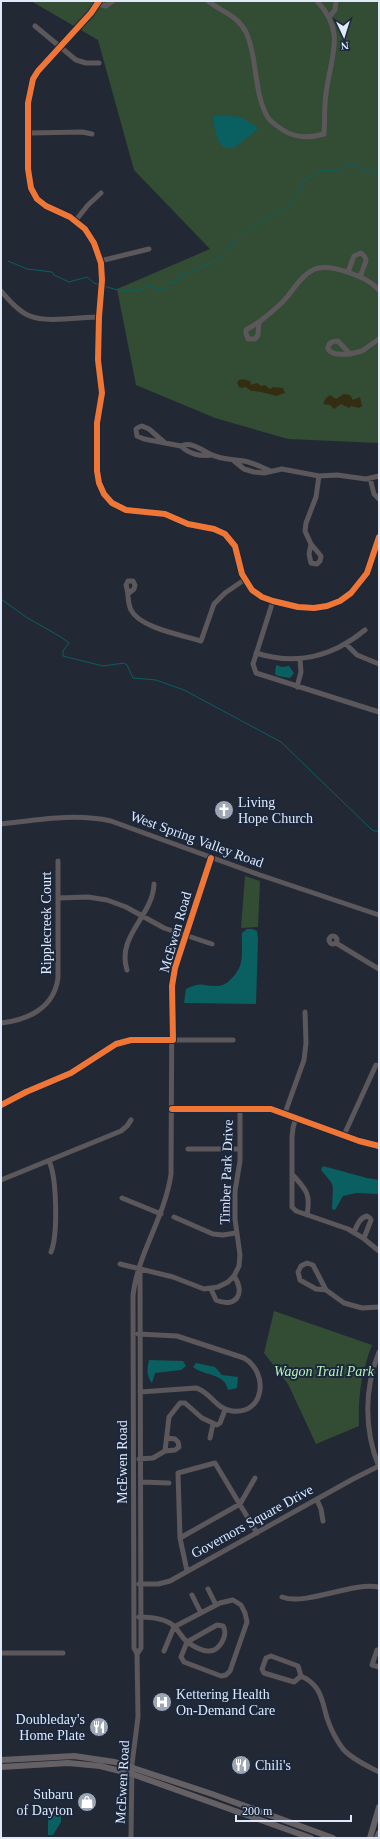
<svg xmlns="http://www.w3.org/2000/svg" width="380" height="1839" viewBox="0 0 380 1839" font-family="Georgia,serif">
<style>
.green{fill:#334c34}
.sand{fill:#332d12}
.water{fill:#0a5f61}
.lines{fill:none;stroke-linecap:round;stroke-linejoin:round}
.stream{stroke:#0a5f61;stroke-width:1}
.minor{stroke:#5b575a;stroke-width:5}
.major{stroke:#646064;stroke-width:6}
.cycleway-casing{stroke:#1a273d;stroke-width:8}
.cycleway{stroke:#f07635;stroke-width:6}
.labels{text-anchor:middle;stroke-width:4;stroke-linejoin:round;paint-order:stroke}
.poi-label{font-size:14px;fill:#e0e9f9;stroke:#1a273d;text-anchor:start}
.street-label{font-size:14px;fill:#e0e9f9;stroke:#1a273d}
.park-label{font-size:14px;font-style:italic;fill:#b9f4b3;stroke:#1a273d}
</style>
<rect width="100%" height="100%" fill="#222935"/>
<path class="green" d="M31,1H379V443L288,439L215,418L136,385L117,289L210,249L134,170L98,40Z
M245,876L260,881L258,927L241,928Z
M274,1311L372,1345C361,1374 358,1396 359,1426L316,1444L288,1384L264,1353Z"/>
<path class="sand" d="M243,379L250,381L251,385L257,383L261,386L265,385L270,389L273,387L283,388L285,393L276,396C268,394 260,391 251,391L246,387L240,388L237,383L239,380Z
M344,394L350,395L353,400L360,397L362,406L359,408L351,406L349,408L341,404L334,409L330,405L323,404L326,398L330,395L336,399Z"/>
<path class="water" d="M220,115L241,117L257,127L258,129L234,148C230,148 225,149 222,146C217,141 212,122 214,116Z
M276,665L282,667L289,666L294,673L290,678L278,676L275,674Z
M247,929H252L257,931L258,939L256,1004L184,1003L186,989C203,981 200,986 216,986C222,986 226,984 230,980C246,965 241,954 242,933Z
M323,1166L367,1178L379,1180V1194L356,1193L343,1196L335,1210L332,1209L333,1187L331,1182L321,1170Z
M149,1360L183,1361L186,1366L181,1370L155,1373L152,1383C146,1376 147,1368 149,1360Z
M196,1363L215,1367L222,1375L238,1377L237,1388L228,1390C225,1373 204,1376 193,1367Z
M55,1812L61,1814V1822L53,1835H48V1819L50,1814Z"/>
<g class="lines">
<path class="stream" d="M8,261L27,269L52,272L54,275L69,282L87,277L94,283L100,285
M103,286L118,290L137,291L148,286L160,289L165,288L169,283L175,282L182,275L213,262L223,255L242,234L255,225L292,204L301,190L303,181C310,177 317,175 323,170L336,171L349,164H355L369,172H379
M1,599L26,617L61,637L69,643L63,651V656L103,666L124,663L127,665L133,678L156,680L184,690L281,742L371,829L374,831H379"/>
<path class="minor" d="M99,1L91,13L38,71L33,79L28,103V169L31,188L37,199L46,206L70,217L85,229L94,243L101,263L102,280L99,317L98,360L102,393L97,423V471L99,483L104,494L112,503L126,510L165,514L188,524L214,529L225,534L235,546L242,574L252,590L262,597L273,601L298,607L314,608L327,606L340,601L351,593L367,573L379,537
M208,1C222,12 237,15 246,32C258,58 253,90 267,116C270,122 277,126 283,130C295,138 310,138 324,134C325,121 324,107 326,94C330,57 347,33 317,1
M98,4L106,6L113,1
M329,17L335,10L336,1
M35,26L76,60L86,63H99
M29,133L82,132L92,134
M76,220L88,205L101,193
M100,261L149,249
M348,272L354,256L361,253L365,257L366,261L360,277
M1,291C9,300 19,312 30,316C45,323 81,317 99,317
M259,322C269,314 279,307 287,297C308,270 314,260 350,273C361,277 371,281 379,290
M259,322L258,335L255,339H248L246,333V330Z
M338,341L350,354C342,354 333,356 328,349C328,343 332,341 338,341Z
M350,354L362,351L379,339
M165,443L149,429L142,426L139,427L136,429L137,436L144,439L181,446C191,441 202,450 210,454C221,460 233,459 244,461C254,463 263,468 271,471
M181,446C189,454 201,457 211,455
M234,461L244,469L254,472L264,473L282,469L319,476L337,475L366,479L379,476
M370,478L374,494L379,499
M311,544L309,554L311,563L317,564L320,561L321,556L311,544L305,531L306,523L316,497L319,476
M129,593L134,589L135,585L133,581H128L126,585C129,593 127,602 131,610C140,628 182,635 201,641L214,604L225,593L244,580
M273,601L253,664L256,673L379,712
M346,644L357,655L379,664
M256,653C297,666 332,657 365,630
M297,687L301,672L300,659
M1,824C38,820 74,813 111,821L260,875L379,915
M58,898L88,897L107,900L126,907L164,928L212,944
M329 940a4 4 0 1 1 8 0a4 4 0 1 1-8 0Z
M336,943L379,969
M127,970C116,936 153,916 154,884
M1,1023C28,1020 54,1008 58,978V861
M1,1105L26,1092L71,1073L110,1047L124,1042L145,1040H233
M172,1109H271L359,1141L379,1146
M285,1113L304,1060L306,1043L305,1012
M296,1117L293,1128L292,1137V1207L296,1211L348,1229L363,1238L379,1251
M344,1135L376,1065
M188,1149H240
M49,1161C57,1178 58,1235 51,1252
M292,1174C306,1190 311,1193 307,1215
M1,1180L121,1131L127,1126L131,1120
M122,1198L161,1214
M174,1217L213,1234L223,1235L236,1233
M354,1232C357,1226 359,1218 367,1216L370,1218L371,1220L364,1238
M120,1264L173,1277L204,1289L218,1287L228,1282L234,1276L239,1266L240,1255L235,1219V1191L240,1161V1109
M211,1289L216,1300C236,1309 246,1293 234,1276
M326,1290L316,1289L300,1280L298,1272L301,1266L307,1263L313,1265L326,1290L344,1303L362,1308L379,1307
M138,1334L177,1336L244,1358C269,1372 265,1415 232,1411C215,1409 211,1392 196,1388L140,1392
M379,1352C364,1389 364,1430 379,1467
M210,1438L213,1424
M165,1451L175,1450L179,1447L178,1442L175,1439L167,1438
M139,1459L153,1458L165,1451L169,1417L180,1403H185L202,1418L217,1425L220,1423L225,1410
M141,1482L169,1483
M317,1500L321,1509L323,1521
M180,1538L240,1504L255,1478
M187,1571L180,1538L178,1473L215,1463L257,1533
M139,1584H158L170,1581L353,1479L379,1466
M208,1589L216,1605
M192,1595L201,1613
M282,1597C307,1606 350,1582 379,1587
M139,1617C151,1617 166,1618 175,1627C179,1632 182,1637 187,1642L181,1657L184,1662L221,1676L226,1675L230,1671L247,1622L245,1613L241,1605L233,1600L220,1603L174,1627L164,1651
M217,1625L223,1626C229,1635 219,1652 208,1651C200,1651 193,1646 187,1642Z
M379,1650H377L372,1665L379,1667
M1,1653H63
M137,1654L141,1648L140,1271
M271,1656L298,1666L301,1676L294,1682L264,1673L262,1669L266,1658Z
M301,1676C321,1685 322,1700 327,1718C330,1727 337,1741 343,1749C352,1759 367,1766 379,1772
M131,1838L132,1764L138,1717L137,1654L134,1648L133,1296C137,1255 165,1217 171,1174L172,986L175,968L211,858"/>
<path class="major" d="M1,1760L74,1756L115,1762L212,1794L333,1838
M1,1767L68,1763L100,1766L132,1774L311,1838
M370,1838L379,1807
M377,1838L379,1833"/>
<defs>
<path id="cycleway" d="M99,1L91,13L38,71L33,79L28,103V169L31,188L37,199L46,206L70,217L85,229L94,243L101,263L102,280L99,317L98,360L102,393L97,423V471L99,483L104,494L112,503L126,510L165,514L188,524L214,529L225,534L235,546L242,574L252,590L262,597L273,601L298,607L314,608L327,606L340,601L351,593L367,573L379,537
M1,1105L26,1092L71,1073L116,1044L131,1040H173L172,986L175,968L211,858
M172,1109H271L359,1141L379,1146"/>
</defs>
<use href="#cycleway" class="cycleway-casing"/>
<use href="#cycleway" class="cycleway"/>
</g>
<defs>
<symbol id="church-disc" viewBox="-11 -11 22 22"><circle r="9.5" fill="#9ea6b4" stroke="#1a273d"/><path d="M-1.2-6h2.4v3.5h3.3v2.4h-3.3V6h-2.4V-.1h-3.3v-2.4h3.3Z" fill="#fff"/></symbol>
<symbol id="hospital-disc" viewBox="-11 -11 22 22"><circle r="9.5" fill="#9ea6b4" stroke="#1a273d"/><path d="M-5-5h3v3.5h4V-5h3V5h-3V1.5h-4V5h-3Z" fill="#fff"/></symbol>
<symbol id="restaurant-disc" viewBox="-11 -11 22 22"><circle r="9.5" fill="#9ea6b4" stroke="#1a273d"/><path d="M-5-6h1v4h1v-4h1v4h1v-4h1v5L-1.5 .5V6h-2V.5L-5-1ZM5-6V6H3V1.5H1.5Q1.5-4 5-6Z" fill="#fff"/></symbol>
<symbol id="shop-disc" viewBox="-11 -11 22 22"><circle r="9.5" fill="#9ea6b4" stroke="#1a273d"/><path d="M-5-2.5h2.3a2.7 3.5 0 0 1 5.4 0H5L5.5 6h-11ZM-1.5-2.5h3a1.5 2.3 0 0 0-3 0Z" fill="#fff"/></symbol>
</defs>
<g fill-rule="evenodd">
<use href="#church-disc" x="213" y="799" width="22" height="22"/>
<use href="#hospital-disc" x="151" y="1691" width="22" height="22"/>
<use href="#restaurant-disc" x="88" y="1716" width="22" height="22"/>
<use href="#restaurant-disc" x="230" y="1754" width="22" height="22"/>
<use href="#shop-disc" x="76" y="1791" width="22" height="22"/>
</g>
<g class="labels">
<g class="poi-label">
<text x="238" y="807">Living<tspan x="238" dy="16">Hope Church</tspan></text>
<text x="176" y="1699">Kettering Health<tspan x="176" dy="16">On-Demand Care</tspan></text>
<text x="85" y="1724" text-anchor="end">Doubleday's<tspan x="85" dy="16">Home Plate</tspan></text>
<text x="255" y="1770">Chili's</text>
<text x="73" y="1799" text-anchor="end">Subaru<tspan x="73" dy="16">of Dayton</tspan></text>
</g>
<g class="street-label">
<text transform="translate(197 839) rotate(20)" y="5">West Spring Valley Road</text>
<text transform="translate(46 923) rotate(-90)" y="5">Ripplecreek Court</text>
<text transform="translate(175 932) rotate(-74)" y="5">McEwen Road</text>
<text transform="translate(226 1172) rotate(-88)" y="5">Timber Park Drive</text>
<text transform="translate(122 1462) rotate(-90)" y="5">McEwen Road</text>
<text transform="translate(252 1521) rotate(-29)" y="5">Governors Square Drive</text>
<text transform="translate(122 1782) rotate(-87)" y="5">McEwen Road</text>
</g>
<g class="park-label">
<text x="324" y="1376">Wagon Trail Park</text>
</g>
</g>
<rect width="380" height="1839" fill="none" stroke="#e0e9f9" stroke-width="4"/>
<g transform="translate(344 36) rotate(176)" stroke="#1a273d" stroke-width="3" paint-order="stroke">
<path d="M0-3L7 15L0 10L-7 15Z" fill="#e0e9f9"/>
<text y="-6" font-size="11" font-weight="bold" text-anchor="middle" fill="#e0e9f9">N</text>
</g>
<path d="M236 1815v6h115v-6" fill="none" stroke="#e0e9f9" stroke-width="2"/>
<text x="242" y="1815" font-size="12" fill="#e0e9f9" stroke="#1a273d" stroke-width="3" paint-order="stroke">200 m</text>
</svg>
